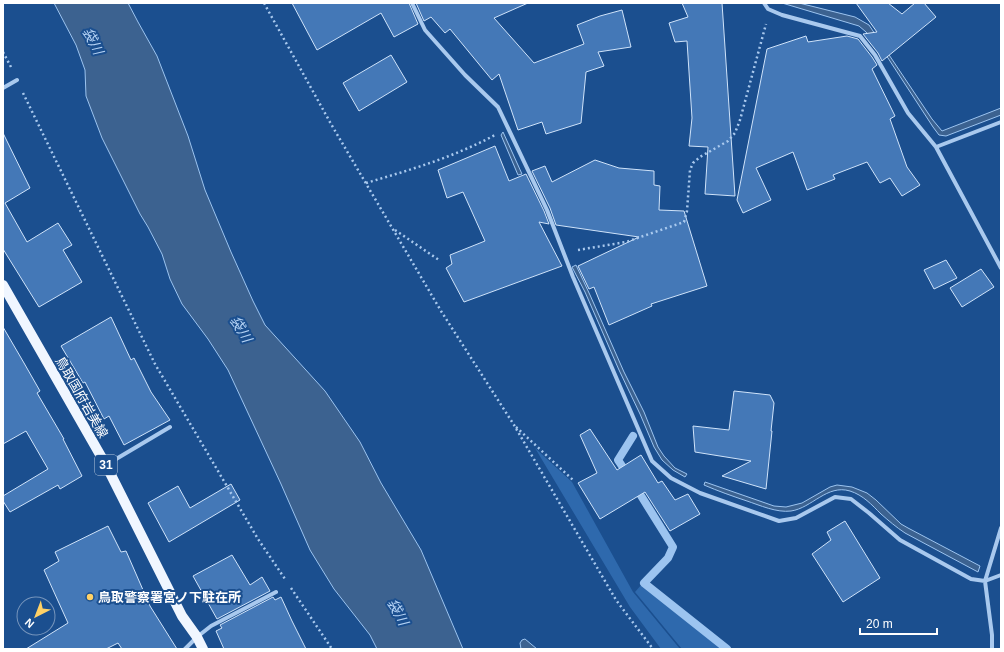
<svg xmlns="http://www.w3.org/2000/svg" width="1004" height="652" viewBox="0 0 1004 652" font-family="Helvetica,'Noto Sans JP',sans-serif">
<style>
.green{fill:#2e69ad}
.water{fill:#3c6290;stroke:#9cc4f0}
.lines{fill:none;stroke-linecap:round;stroke-linejoin:round}
.stream{stroke:#9cc4f0;stroke-width:8}
.building{fill:#4478b7;stroke:#cfe3fa}
.path{stroke:#a9c9ee;stroke-width:2.5;stroke-dasharray:2 3;stroke-linecap:butt}
.street{stroke:#a9c9ee;stroke-width:4}
.primary{stroke:#f0f6ff;stroke-width:10}
.poi-dot{fill:#ffd166;stroke:#1b4f8f;stroke-width:1.5}
.labels{text-anchor:middle;stroke-width:4;stroke-linejoin:round;paint-order:stroke}
.shield{fill:#1b4f8f;stroke:#bbcadd;stroke-width:1}
.shield-label{font-size:12px;font-weight:bold;fill:#fff}
.street-label{font-size:13px;fill:#fff;stroke:#1b4f8f}
.poi-label{font-size:13px;font-weight:bold;fill:#fff;stroke:#1b4f8f;text-anchor:start}
.water-label{font-size:14px;font-style:italic;fill:#b5d3f5;stroke:#1b4f8f}
</style>
<rect width="100%" height="100%" fill="#1b4f8f"/>
<path class="green" d="M535,448L572,482L633,592L680,649H661L630,607Z
M642,584L723,649H682L635,592Z"/>
<path class="water" d="M54,3H128L138,22L157,56L188,136L205,190L231,252L253,301L265,325L325,391L360,442L381,483L421,550L463,649H377L370,635L334,589L310,550L281,484L228,370L208,339L182,304L170,279L162,254L148,227L140,214L102,138L86,96L85,70L76,45Z
M782,3H799L855,17L869,25L932,119L942,131L1001,108V115L946,136L939,135L933,127L888,58L866,32L859,26Z
M503,132L522,174L518,175L501,135Z
M576,265L590,295L624,372L644,412L658,447L664,456L675,468L687,474L685,477L673,470L662,460L654,447L640,414L619,370L585,292L572,267Z
M705,482L774,506L786,507L802,503L830,487L837,485L852,487L867,493L876,500L901,524L908,528L980,566L978,572L905,533C896,527 889,521 881,514C872,505 863,495 850,491C827,484 812,508 791,511C777,513 759,505 747,501C732,496 718,491 704,485Z
M525,639L537,649H521L520,643L522,640Z"/>
<g class="lines">
<path class="stream" d="M628,475L618,460L633,436
M635,486L673,547L668,558L644,583L727,649"/>
</g>
<path class="building" d="M292,3H409L418,24L394,37L381,13L317,50Z
M416,3H528L494,18L534,63L584,44L577,25L600,16L622,10L631,47L598,52L604,66L586,72L581,123L546,134L542,122L518,130L499,74L492,80L450,29L445,33L431,17L424,21Z
M682,3H722L735,196L705,194L708,147L689,146L692,118L687,41L675,42L669,23L688,17Z
M856,3H888L902,14L915,3H924L936,17L882,61L878,53L863,34L877,32Z
M806,36L808,42L847,36L858,39L872,57L877,65L872,69L895,116L890,119L907,167L920,185L902,196L890,178L880,183L867,162L833,175L835,179L807,190L793,152L756,168L771,200L743,213L737,200L767,49Z
M391,55L407,82L359,111L343,83Z
M3,133L30,188L5,203L27,242L58,223L72,245L63,250L82,282L39,307L3,249Z
M495,146L509,181L526,174L544,211L549,224L539,222L562,266L464,302L446,268L452,264L450,255L485,241L463,192L447,198L438,170Z
M595,160L619,168L654,171V185L660,186L659,210L684,211L707,286L651,304L652,306L609,325L594,287L589,289L578,266L639,237L556,225L550,208L532,171L545,166L552,182Z
M946,260L957,278L934,289L924,270Z
M981,269L994,287L962,307L950,288Z
M111,317L131,360L134,358L151,392L170,420L124,445L109,416L104,419L85,382L83,383L61,346Z
M3,327L24,363L40,391L37,393L64,439H63L82,476L60,489L58,485L10,512L3,501V496L48,469L26,431L3,444Z
M734,391L770,395L774,403L771,431H772L766,489L722,476L751,461L695,452L693,426L729,430Z
M590,429L617,470L641,455L658,483L662,481L675,500L688,494L700,514L670,531L645,492L600,519L578,483L597,473L580,435Z
M231,484L240,500L169,542L148,503L178,486L190,508Z
M845,521L880,578L843,602L812,554L831,540L827,532Z
M108,526L121,552L126,551L150,606L177,649H122L118,643L106,649H26L68,623L44,570L59,561L55,552Z
M232,555L250,585L262,577L270,591L217,619L193,576Z
M273,597L275,600L281,597L292,621L306,649H224L216,631L222,628L220,625Z"/>
<g class="lines">
<path class="path" d="M264,3L331,124L441,311L514,425L616,600L653,649
M3,52L11,67
M23,93L155,364L258,539L285,579
M366,183C410,170 454,157 495,135
M395,230L439,260
M578,250L626,242L684,222L687,211L690,170L693,163L700,157L728,141L735,133L740,120L766,24
M516,427L573,480
M291,588L332,649"/>
<path class="street" d="M412,3L425,30L465,75L498,107L547,210L573,277L652,461L671,478L700,493L779,521L796,518L835,497L851,499L869,513L900,540L971,579L985,581L1001,575
M764,3L768,9L782,15L860,36L875,55L908,113L936,147L1001,268
M3,88L17,80
M936,147L1001,122
M106,465L170,427
M185,649L197,637L211,626L276,592
M992,649V635L985,581L1001,528"/>
<path class="primary" d="M3,285L106,465L182,616L197,637L203,649"/>
</g>
<circle class="poi-dot" cx="90" cy="597" r="4"/>
<g class="labels">
<rect class="shield" x="95" y="455" width="22" height="20" rx="3"/>
<g class="shield-label">
<text x="106" y="469">31</text>
</g>
<g class="street-label">
<text transform="translate(82 397) rotate(60)" y="5">鳥取国府岩美線</text>
</g>
<g class="poi-label">
<text x="98" y="602">鳥取警察署宮ノ下駐在所</text>
</g>
<g class="water-label">
<text transform="translate(93 41) rotate(63)" y="5">袋川</text>
<text transform="translate(241 329) rotate(59)" y="5">袋川</text>
<text transform="translate(398 612) rotate(62)" y="5">袋川</text>
</g>
</g>
<rect width="1004" height="652" fill="none" stroke="#ffffff" stroke-width="8"/>
<g transform="translate(36 616) rotate(222)"><circle r="19" fill="#1b4f8f" stroke="#7695bc"/>
<path d="M0-3L7 15L0 10L-7 15Z" fill="#ffd166"/>
<text y="-6" font-size="11" font-weight="bold" text-anchor="middle" fill="#ffffff">N</text>
</g>
<path d="M860 628v6h77v-6" fill="none" stroke="#ffffff" stroke-width="2"/>
<text x="866" y="628" font-size="12" fill="#ffffff" stroke="#1b4f8f" stroke-width="3" paint-order="stroke">20 m</text>
</svg>
